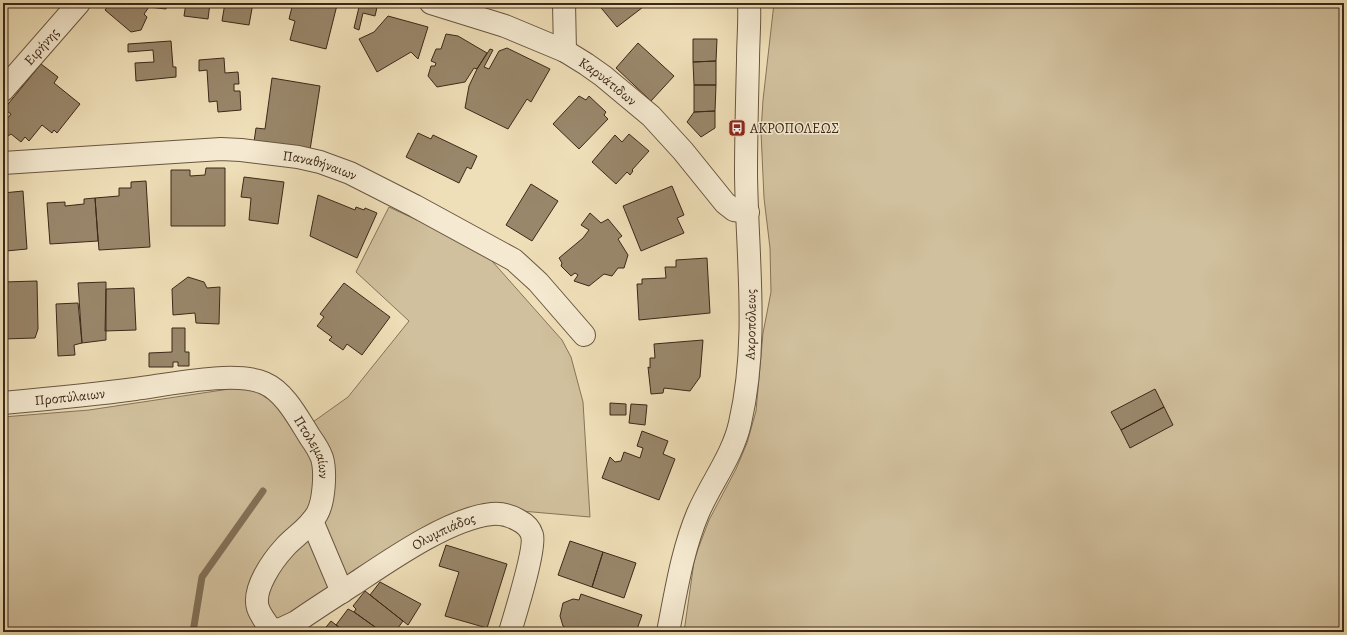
<svg xmlns="http://www.w3.org/2000/svg" width="1347" height="635" viewBox="0 0 1347 635" font-family="Alegreya,serif">
<style>
.green{fill:#d1c09d;stroke:#86745a}
.lines{fill:none;stroke-linecap:round;stroke-linejoin:round}
.stream{stroke:#837158;stroke-width:7}
.building{fill:#99876b;stroke:#3c2818}
.minor-casing{stroke:#695640;stroke-width:24}
.minor{stroke:#f5ead1;stroke-width:22}
.labels{text-anchor:middle;stroke-width:3;stroke-linejoin:round;paint-order:stroke}
.street-label{font-size:14px;fill:#3c2818;stroke:#f5ead1}
.poi-label{font-size:14px;fill:#3c2818;stroke:#f5ead1;text-anchor:start}
</style>
<rect width="100%" height="100%" fill="#efdfb8"/>
<filter id="stains"><feTurbulence type="fractalNoise" baseFrequency=".005" numOctaves="4"/><feColorMatrix values="0 0 0 0 .2 0 0 0 0 .09 0 0 0 0 .02 0 0 0 .5 -.17"/></filter>
<radialGradient id="worn" r=".72"><stop offset=".6" stop-color="#630" stop-opacity="0"/><stop offset="1" stop-color="#630" stop-opacity=".3"/></radialGradient>
<path class="green" d="M774,3H1344V632H684L694,562L698,549L709,520L736,469L747,443L756,411L763,333L771,292L770,248L764,198L761,132L763,100Z
M389,207L492,255V261L562,340L571,357L583,402L590,517L487,508L268,632H3V417L89,410L236,388C245,389 256,390 265,394C276,400 289,423 296,434L348,397L409,321L356,272Z"/>
<g class="lines">
<path class="stream" d="M193,632L202,577L263,491"/>
</g>
<path class="building" d="M104,3H167L166,9L149,7L144,14L147,17L141,30L131,32L105,10L108,6Z
M186,3H210L208,19L184,16Z
M225,3H253L249,25L222,21Z
M293,3H329L337,5L326,49L290,40L295,21L289,19Z
M360,3H378L375,16L363,13L359,30L354,28Z
M597,3H647V4L617,27Z
M388,16L428,27L418,59L411,52L377,72L359,39L374,32Z
M446,34L458,36L487,53L477,69L474,68L465,82L437,87L428,76L431,66H435L436,63L431,61L436,49H441Z
M693,39H717L716,61L693,62Z
M171,41L173,67H176V77L136,81L135,63L154,62L153,50L128,52V44Z
M638,43L674,76L651,101L616,68Z
M507,48L550,69L531,102L527,99L508,129L465,108L469,86L477,69L490,49L493,50L484,67L489,69L499,51Z
M224,58L225,73L238,72L239,84H234V91H240L241,110L218,112L217,101L209,102L207,70L199,71V60Z
M716,61V85H694L693,62Z
M41,64L58,77L54,83L80,104L57,133L54,130L52,133L42,125L29,141L25,137L21,142L11,134L8,136L3,132V124L11,114L4,109Z
M272,78L320,86L310,150L254,142L256,128L265,129Z
M694,85H716L715,111L694,112Z
M579,96L586,100L589,96L606,112L604,115L608,119L579,149L553,124Z
M715,111V128L701,137L687,122L694,112Z
M418,133L431,139L433,135L477,156L471,169L467,167L459,183L406,157Z
M629,134L649,151L632,170L633,171L630,175L627,172L616,184L592,162L615,135L622,142Z
M206,168H225V226H171V170H190V176L205,175Z
M244,177L284,182L278,224L249,220L251,198L241,197Z
M146,181L150,247L99,250L95,198L119,196V188H131V182Z
M531,184L558,201L532,241L506,225Z
M672,186L684,215L677,218L684,233L641,251L623,206Z
M23,191L27,249L6,251V247H3V193Z
M318,195L355,210L356,207L364,210L365,208L377,213L357,258L310,236Z
M95,198L98,241L50,244L47,203L65,202V206L84,204V199Z
M590,213L601,223L608,219L622,236L618,239L628,255L624,268H618L612,276L604,274L589,286L574,281L578,275L575,273L571,276L561,266L562,263L559,258L583,238L589,230L581,225Z
M707,258L710,313L639,320L637,284H642V279L666,278L665,267H676V260Z
M188,277L204,282L207,288L220,287L219,324L196,323L195,313L173,315L172,289Z
M37,281L38,329L35,338L3,339V282Z
M106,282V340L82,343L78,283Z
M344,283L390,317L362,355L347,344L343,350L329,340L332,337L317,326L324,317L320,314Z
M134,288L136,330L105,331L106,289Z
M78,303L82,343L74,345L75,355L58,356L56,304Z
M172,328H185V352H189V366H178V362H173V367H149V353L172,352Z
M703,340L700,377L690,391L664,388L663,393L651,394L648,367L650,368V358H655L654,344Z
M1155,389L1164,407L1121,430L1111,412Z
M610,403L626,404V415H610Z
M631,404L647,405L645,425L629,423Z
M1164,407L1173,425L1130,448L1121,430Z
M642,431L668,441L663,454L675,459L659,500L602,478L610,457L615,462L621,461L624,452L640,458L643,448L637,446Z
M570,541L603,552L592,587L558,575Z
M446,545L507,564L487,628L445,616L459,572L439,566Z
M603,552L636,563L624,598L592,587Z
M380,582L421,604L408,625L370,595Z
M365,591L403,621L395,632H382L354,612L356,609L353,606Z
M581,594L642,615L636,632H572L563,626L560,616L563,603L573,599L579,600Z
M348,609L354,612L382,632H345L336,625Z
M331,621L345,632H315L318,628L322,632Z
M1179,627L1183,632H1173Z"/>
<g class="lines">
<defs>
<g id="minor">
<path id="s1" d="M431,3L505,26L565,51L586,64L603,76L651,116L683,151L725,203L734,210L748,212"/>
<path d="M564,3L565,51"/>
<path id="s2" d="M3,90L79,3"/>
<path id="s3" d="M3,163L221,149L241,150L298,157L320,162L350,173L415,206L514,260L538,282L584,335"/>
<path id="s4" d="M3,403C47,399 91,395 135,389C167,385 235,370 264,383C285,392 298,418 310,437C315,444 319,450 322,458C326,472 324,502 317,514C309,528 295,536 285,547C273,560 252,589 258,608C261,617 268,624 272,632"/>
<path d="M312,521L342,592"/>
<path id="s5" d="M271,630L281,629L296,622C315,609 335,596 354,584C390,560 450,518 492,514C501,513 509,515 518,520C524,523 530,528 532,535C536,548 515,615 510,632"/>
<path id="s6" d="M668,632C676,592 682,551 698,513C711,483 733,455 740,423C759,341 747,257 746,174C746,137 747,99 748,61C748,42 750,22 749,3"/>
</g>
</defs>
<use href="#minor" class="minor-casing"/>
<use href="#minor" class="minor"/>
</g>
<defs>
<symbol id="bus-square" viewBox="-11 -11 22 22"><rect x="-9" y="-9" width="18" height="18" rx="4" fill="#8f2418" stroke="#f5ead1"/><path d="M-5-6H5V4H4V6H2V4H-2V6H-4V4H-5ZM-3.5-4V0h7V-4ZM-3.5 1.2v1.5H-2V1.2ZM2 1.2v1.5H3.5V1.2Z" fill="#fff"/></symbol>
</defs>
<g fill-rule="evenodd">
<use href="#bus-square" x="727" y="118" width="20" height="20"/>
</g>
<g class="labels">
<g class="street-label">
<text dy="5" stroke="none"><textPath href="#s2" startOffset="58">Ειρήνης</textPath></text>
<text dy="5" stroke="none"><textPath href="#s1" startOffset="195">Καρυάτιδων</textPath></text>
<text dy="5" stroke="none"><textPath href="#s3" startOffset="319">Παναθήναιων</textPath></text>
<text dy="5" stroke="none"><textPath href="#s6" startOffset="322">Ακροπόλεως</textPath></text>
<text dy="5" stroke="none"><textPath href="#s4" startOffset="67">Προπύλαιων</textPath></text>
<text dy="5" stroke="none"><textPath href="#s4" startOffset="346">Πτολεμαίων</textPath></text>
<text dy="5" stroke="none"><textPath href="#s5" startOffset="200">Ολυμπιάδος</textPath></text>
</g>
<g class="poi-label">
<text x="750" y="133">ΑΚΡΟΠΟΛΕΩΣ</text>
</g>
</g>
<rect width="1347" height="635" fill="none" stroke="#efdfb8" stroke-width="16"/>
<rect x="4" y="4" width="1339" height="627" fill="none" stroke="#3c2818" stroke-width="2"/>
<rect x="8" y="8" width="1331" height="619" fill="none" stroke="#3c2818"/>
<rect width="100%" height="100%" filter="url(#stains)"/>
<rect width="100%" height="100%" fill="url(#worn)"/>
</svg>
